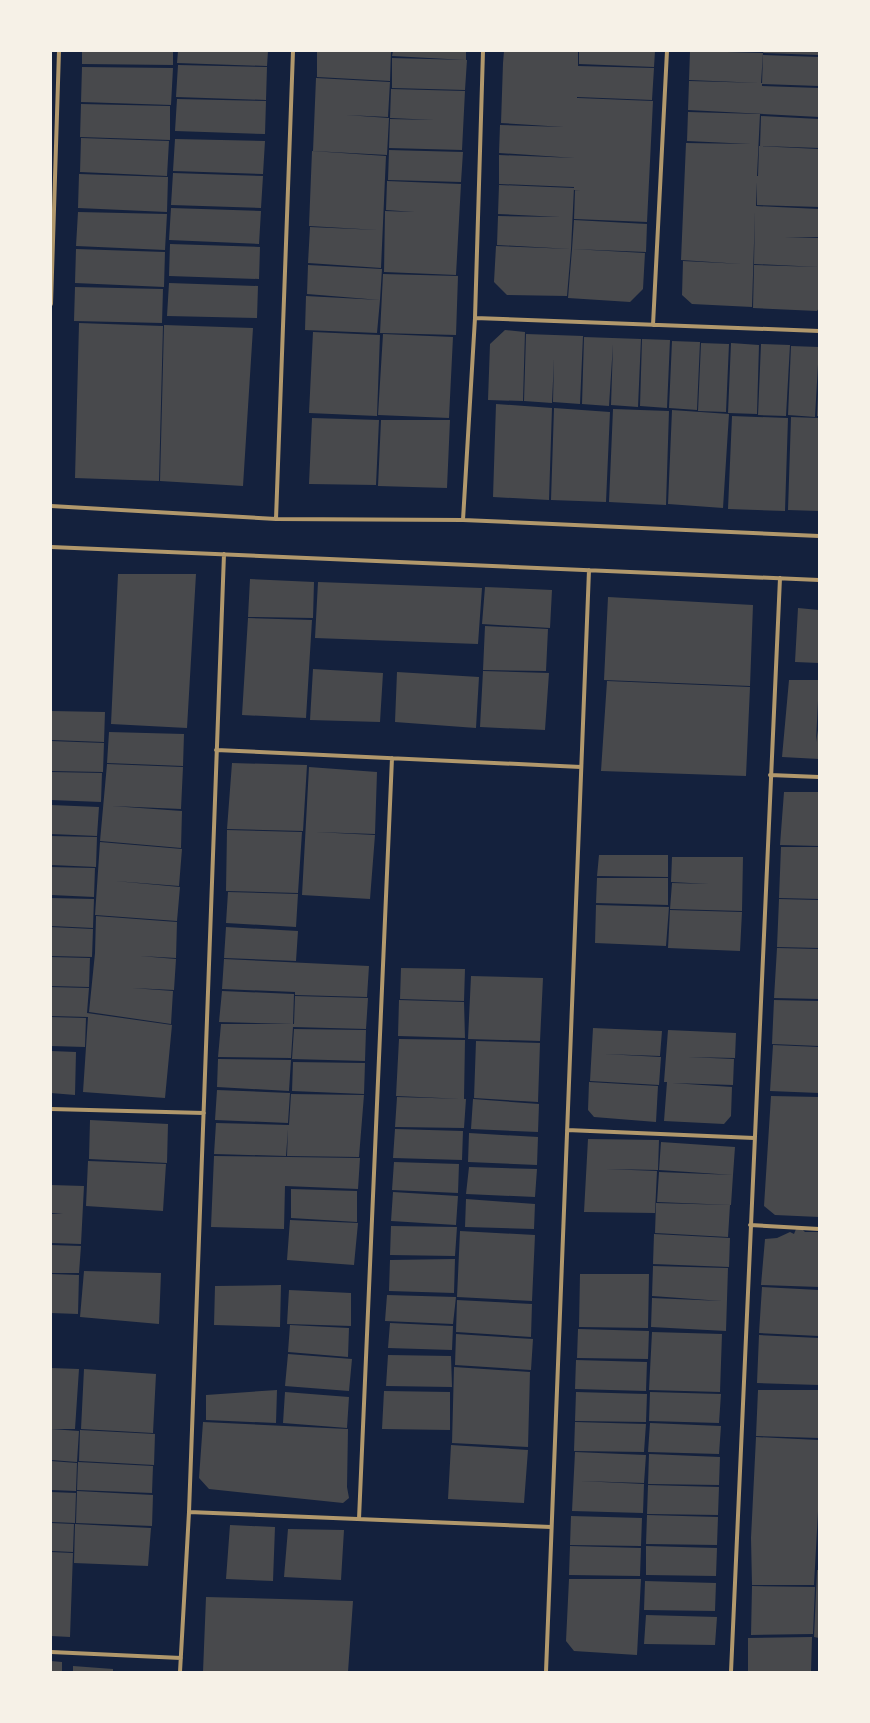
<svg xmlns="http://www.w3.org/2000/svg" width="870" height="1723" viewBox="0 0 870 1723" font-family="'Roboto Condensed',sans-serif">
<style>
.building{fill:#48494c}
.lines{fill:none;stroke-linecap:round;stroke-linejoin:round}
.minor{stroke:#b1986c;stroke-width:4}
</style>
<rect width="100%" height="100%" fill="#14213d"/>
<path class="building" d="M82,51H173V65L82,64Z
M178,51H268L267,66L177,63Z
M317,51H391L390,81L317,77Z
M393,51H466V60L392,56Z
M504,51H578V66L654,68L652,100L577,97V81V98H578L653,101L647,222L574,219L575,190L632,192L574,190V187L499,184V155L575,158L499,153L500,125L564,127L501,123L503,63L535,64L503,63Z
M579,51H655L654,67L579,64Z
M690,51L763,53L761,83L689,80Z
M764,51H819V55L763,53Z
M763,55L819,57V86L762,84Z
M392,58L467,60L465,90L392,88Z
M178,65L267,67L266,100L176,97Z
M82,67L173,68L171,105L81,102Z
M316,78L390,82L388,117L346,115L389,118L387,155L313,151Z
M689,81L762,83V86L819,88V117L688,110Z
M391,89L465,91L462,150L389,148L390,119L434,120L390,118Z
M177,99L266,101L265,134L175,131Z
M81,104L170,106V140L80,137Z
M688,112L760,114L757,176H758L759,146L819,149V178L778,177L819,178V207L757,205V182L756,206L819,209V237H785L819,238V267L754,264L755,211L752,307L692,304L682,295L683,261L742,264L681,260L686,143L751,144L687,141Z
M761,116L819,119V148L760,146Z
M81,138L169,141L167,176L80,172Z
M175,139L265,141L263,174L173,171Z
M389,150L463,152L461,182L388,180Z
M312,151L386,156L381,268L308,263L310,227L378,230L309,226Z
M173,173L263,176L261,208L171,205Z
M79,174L168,177L167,212L78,208Z
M387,181L461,184L456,275L384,272L385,211L415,212L386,210Z
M499,185L574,188L571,249L497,245L498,216L560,217L498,214Z
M171,208L261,211L259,244L169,240Z
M78,212L167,214L165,250L76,246Z
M574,220L647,224L646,252L572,249Z
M170,244L260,247L259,279L169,276Z
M496,246L571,249L567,296L507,295L494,282Z
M76,249L165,252L164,287L75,283Z
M572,249L645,253L643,289L630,302L568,298Z
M308,265L382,269L380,300L307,294Z
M754,265L819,267V308L817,311L753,308Z
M383,274L458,276L456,335L380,333Z
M169,283L258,286L257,318L167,316Z
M75,287L163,289L162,323L74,321Z
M306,296L380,300L377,333L305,330Z
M79,323L163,326L159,481L75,478Z
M164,325L253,328L243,486L160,481Z
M505,330L525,332L523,401L488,400L490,344Z
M313,332L380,335L377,416L309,413Z
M383,334L453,337L449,418L378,415Z
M526,334L583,336L580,404L553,402L554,359L552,403L524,401Z
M584,337L641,339L638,407L611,405L613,344L609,406L582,404Z
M642,339L670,340L667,408L640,406Z
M672,341L700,342L697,410L669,408Z
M701,343L729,344L726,412L698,411Z
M731,343L759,345L757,414L728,413Z
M761,344L790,345L786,416L758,415Z
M791,346L819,347L815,417L788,415Z
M818,394H819V416H817Z
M496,404L552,408L549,500L493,497Z
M554,408L610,412L606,502L551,500Z
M613,409L669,411L666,505L609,502Z
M672,410L729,414L723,508L668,504Z
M732,416L788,418L785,511L728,509Z
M791,417L819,418V511L788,510Z
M312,418L379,420L376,485L309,484Z
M381,420H450L447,488L378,486Z
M118,574H196L187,728L111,724Z
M250,579L314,582L313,618L248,617Z
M318,582L482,588L478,644L315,638Z
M485,587L552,590L550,628L482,624Z
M608,597L753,605L750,686L604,680Z
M798,608L819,610V663L795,662Z
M248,618L312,620L306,718L242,715Z
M485,626L548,629L546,671L483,670Z
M313,669L383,673L380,722L310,720Z
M483,671L549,673L545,730L480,727Z
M397,672L479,677L476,728L395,722Z
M789,680H819L816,742L819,724V759L782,757Z
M607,681L750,687L746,776L601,771Z
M51,711L105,712L104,742L51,740Z
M109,732L184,734L183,766L107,763Z
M51,741L104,743L103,772L51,771Z
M232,763L307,765L303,831L227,829Z
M107,764L183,767L181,809L112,806L182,811L181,848L100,841Z
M309,767L377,772L375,834L315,832L375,835L370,899L302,895Z
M51,772L102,773L101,802L51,800Z
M784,792H819V846L780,845Z
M51,805L99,807L97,836L51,834Z
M227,830L302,832L298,893L226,891Z
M51,836L97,837L96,867L51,865Z
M100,842L182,849L179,886L115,881L180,887L177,921L95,915Z
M781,847H819V899L779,898Z
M599,855H668V877L597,876Z
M672,857H743L742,911L670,909L672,883L709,884L671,882Z
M51,867L95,868L94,897L51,895Z
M597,878H668V905L596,903Z
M228,892L298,894L296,927L226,923Z
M51,898L94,899L93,928L51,926Z
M779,899L819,900V948L777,947Z
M596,905L669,907L666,946L595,943Z
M670,910L742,912L740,951L668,948Z
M96,916L177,922L176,958L140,956L176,959L174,990L132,988L173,991L171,1024L89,1012L95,953Z
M51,927L93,929L92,957L51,956Z
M226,927L298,931L296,961L224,958Z
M777,948L819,949V999L774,998Z
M51,957L90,958L89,987L51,986Z
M224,959L369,966L367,997L295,995V992L222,989Z
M401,968L465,969L464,1001L400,999Z
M471,976L543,978L540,1041L468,1039Z
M51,987L89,988L87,1013L172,1025L165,1098L83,1092L88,1017L51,1016Z
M222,991L294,994L293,1024L219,1022Z
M295,996L368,998L366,1029L293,1027L291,1058L218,1057L221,1024H294Z
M399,1000L464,1002L465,1038L398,1036Z
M774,1000L819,1001V1046L772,1044Z
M51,1017L86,1018L85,1047L51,1046Z
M593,1028L662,1031L660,1056L604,1054L661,1057L659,1085L590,1081Z
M294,1029L366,1030L365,1061L292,1059Z
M668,1030L736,1033L735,1058L688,1057L734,1059L733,1085L672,1083L732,1087L731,1116L724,1124L664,1121L667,1082H664Z
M399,1039L465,1040L464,1099L396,1096Z
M476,1041L540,1043L538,1102L474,1098Z
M773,1045L819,1047V1093L770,1091Z
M51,1051L76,1052L75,1095L51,1093Z
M218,1059L291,1060L289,1091L217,1087Z
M293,1062L365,1063L364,1094L292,1091Z
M589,1082L658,1086L656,1122L594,1117L588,1110Z
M217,1090L290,1093L288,1123L215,1120Z
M291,1094L364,1095L359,1157L287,1156L288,1129L286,1156L214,1154L216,1123L289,1125Z
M771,1096L819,1097V1217L775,1215L764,1206Z
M397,1097L466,1099L464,1128L395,1127Z
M473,1099L539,1104L538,1132L471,1129Z
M90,1120L168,1124L167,1163L89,1159Z
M395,1129L463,1131L462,1160L393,1158Z
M469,1133L538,1137L537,1165L468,1162Z
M588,1139L659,1140L658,1170L606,1169L657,1171L655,1213L584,1212Z
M661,1142L735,1147L733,1175L659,1170Z
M214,1156L360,1158L358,1189L285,1186L284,1229L211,1227Z
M88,1161L166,1164L163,1211L86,1206Z
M394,1162L459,1164L458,1193L392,1190Z
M469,1167L537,1169L535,1197L466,1194Z
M659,1172L733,1175L731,1205L657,1202Z
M51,1185L84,1186L81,1244L51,1243V1214L63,1213H51Z
M291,1189L357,1191V1222L291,1218Z
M393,1192L458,1196L456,1225L391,1221Z
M466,1199L535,1204L534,1229L465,1227Z
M656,1203L730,1205L728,1237L655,1233Z
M290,1220L358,1223L354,1265L287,1260Z
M391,1226L457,1227L455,1256L390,1255Z
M796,1229H802L805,1232H819V1287L761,1285L765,1239L777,1238L790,1232L794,1234Z
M460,1231L535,1235L532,1301L457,1297Z
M654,1234L730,1238L729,1267L653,1264Z
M51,1245L81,1246L79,1273H51Z
M455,1259L454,1293L389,1291L390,1260Z
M653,1266L728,1268L726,1331L651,1327L652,1298L722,1301L652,1296Z
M84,1271L161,1273L159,1324L80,1317Z
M51,1274L79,1275L78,1314L51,1313Z
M580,1274H649L648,1328L579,1327Z
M281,1285L280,1327L214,1325L215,1286Z
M762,1287L819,1290V1336L759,1333Z
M289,1290L351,1293V1326L287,1324Z
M387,1295L456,1297L453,1324L385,1321Z
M457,1300L532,1304L531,1337L456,1332Z
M390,1323L453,1326L452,1350L388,1348Z
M290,1325L349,1328L348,1357L288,1352Z
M578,1329L649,1331L648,1359L577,1358Z
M652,1332L722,1334L720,1392L649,1390Z
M456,1334L533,1339L531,1370L455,1365Z
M759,1335L819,1338V1385L757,1383Z
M288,1354L352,1359L349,1391L285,1386Z
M388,1355L451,1356L452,1387L386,1386Z
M576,1360L647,1362L646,1391L575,1389Z
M454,1367L530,1372L528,1447L452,1443Z
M51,1368L79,1369L75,1429H51Z
M84,1369L156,1374L153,1433L81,1429Z
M277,1390L276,1423L206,1420V1395Z
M758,1390H819V1438L756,1436Z
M384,1391L450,1392V1430L382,1429Z
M285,1392L349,1397L347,1428L283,1423Z
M576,1392L647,1394L646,1422L575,1421Z
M650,1392L721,1394L719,1423L649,1421Z
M203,1422L348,1429L347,1487L349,1498L343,1503L209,1489L199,1478Z
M575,1422L646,1424L644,1452L574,1451Z
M650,1423L721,1426L719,1454L648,1452Z
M51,1429L79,1431L77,1462L51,1460Z
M80,1430L155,1434L154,1465L79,1461Z
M756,1437L819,1440V1493L814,1585H752L751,1538Z
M451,1445L528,1450L524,1503L448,1499Z
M575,1452L646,1455L644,1483L580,1481L644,1484L643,1513L572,1511Z
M649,1454L720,1457L719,1485L648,1484Z
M51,1461L77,1463L76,1491L51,1490Z
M78,1462L153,1466L152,1493L77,1490Z
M648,1485L719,1487L718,1515L647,1514Z
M77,1491L153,1495L152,1526L76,1523Z
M51,1492L76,1493L75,1523L51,1522Z
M647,1515L718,1517L717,1545L646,1544Z
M571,1516L642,1518L641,1546L570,1545Z
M51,1523L74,1524L73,1552L51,1551Z
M75,1524L151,1528L148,1566L74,1563Z
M230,1525L275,1527L273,1581L226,1579Z
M288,1529L344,1530L341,1580L284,1577Z
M570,1546L641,1548L640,1576L569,1575Z
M646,1546L717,1548L716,1576L646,1575Z
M51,1552L73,1553L70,1637L51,1636Z
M817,1570H819V1638L814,1637Z
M569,1579H641L637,1655L574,1651L566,1641Z
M645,1581L716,1583L715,1611L644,1610Z
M752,1586L815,1587L813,1634L751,1635Z
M206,1597L353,1601L348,1672H203Z
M646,1615L717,1617L715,1645L644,1644Z
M812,1637L811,1672H748V1638Z
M51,1661L62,1662V1672H51Z
M73,1666L113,1669V1672H73Z"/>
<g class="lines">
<path class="minor" d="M51,304L59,51
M475,318L819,331
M653,325L667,51
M51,506L276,519L463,520L819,536
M276,519L293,51
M463,520L475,318L483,51
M51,547L819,580
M216,750L581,767
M770,775L819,777
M51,1109L204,1113
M567,1130L754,1138
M750,1225L819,1229
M189,1512L551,1527
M359,1519L392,758
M51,1652L181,1658
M180,1672L189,1512L224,554
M546,1672L589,570
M731,1672L780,578"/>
</g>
<rect width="870" height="1723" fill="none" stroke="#f6f1e7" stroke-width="104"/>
</svg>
